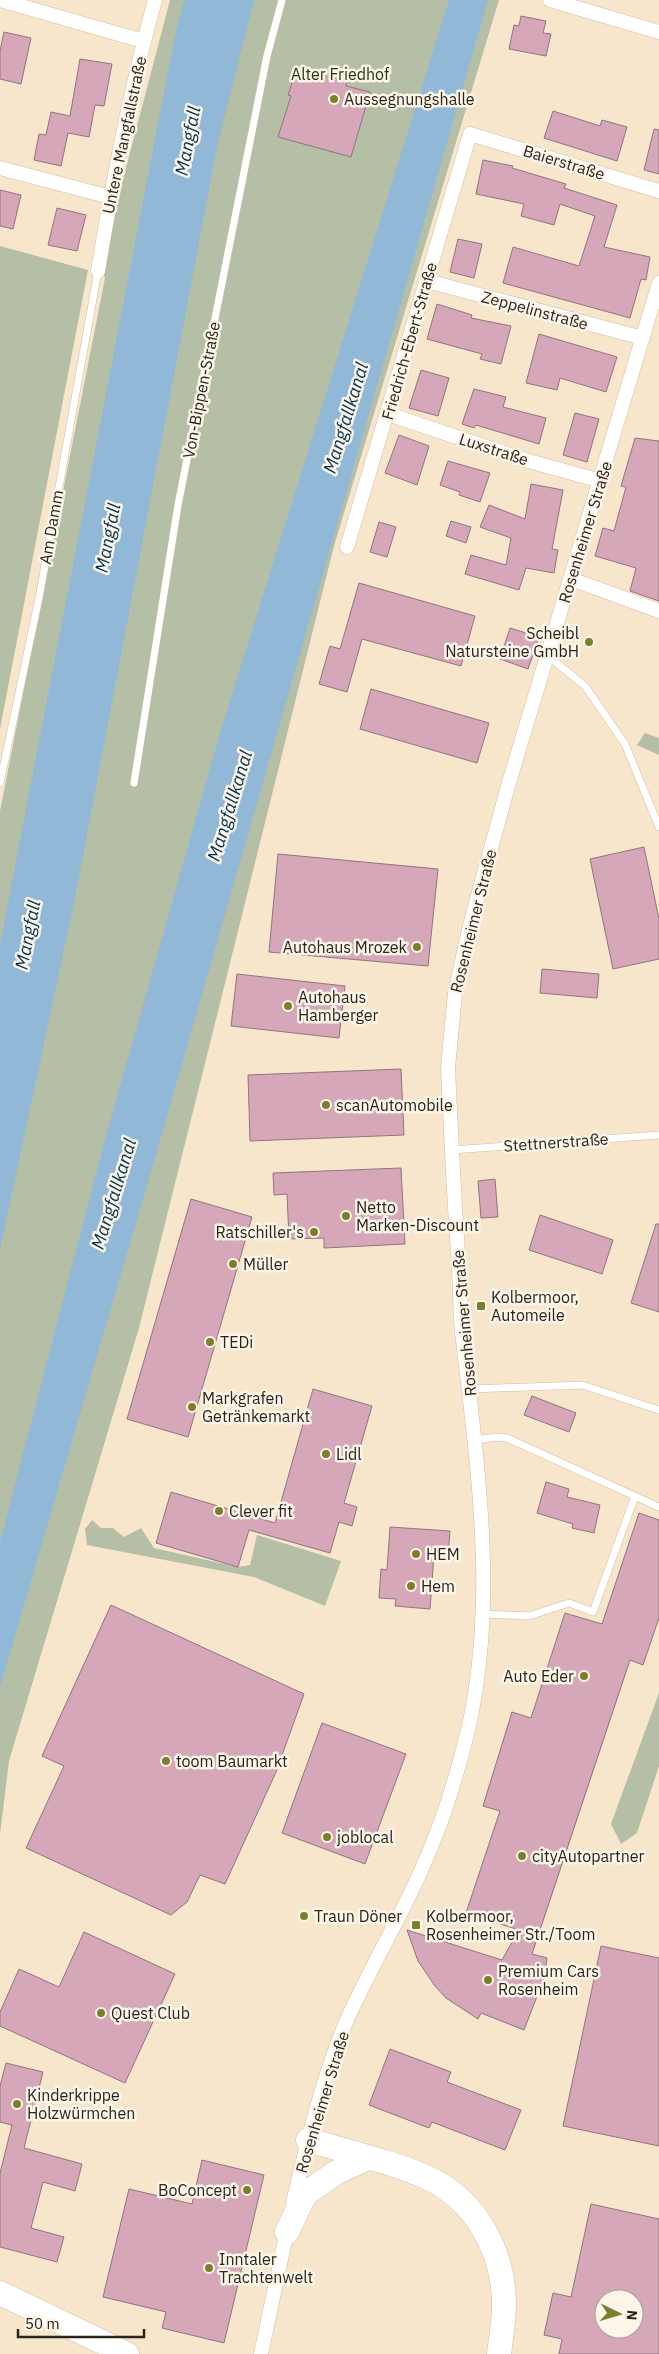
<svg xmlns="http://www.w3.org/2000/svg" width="659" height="2354" viewBox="0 0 659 2354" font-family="'IBM Plex Sans',sans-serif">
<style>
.green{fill:#b5bfa5}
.water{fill:#91b8d7}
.building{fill:#d6a6b9;stroke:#91747f;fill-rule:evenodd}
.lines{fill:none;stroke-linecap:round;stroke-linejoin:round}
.service-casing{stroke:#d0bea5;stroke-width:8}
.minor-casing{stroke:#d0bea5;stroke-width:15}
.trunk-casing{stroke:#d0bea5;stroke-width:25}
.service{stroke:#fff;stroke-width:7}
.minor{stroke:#fff;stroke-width:14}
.trunk{stroke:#fff;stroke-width:24}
.poi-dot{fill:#7b7f29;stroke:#fcf5ea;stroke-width:2}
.labels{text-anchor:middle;stroke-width:5;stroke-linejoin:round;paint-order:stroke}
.park-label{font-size:16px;fill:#283706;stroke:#fcf5ea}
.poi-label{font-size:16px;fill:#2a241a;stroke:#fcf5ea;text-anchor:start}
.street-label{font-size:16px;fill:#2a241a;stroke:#fcf5ea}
.water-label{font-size:18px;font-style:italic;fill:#00314e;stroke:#fcf5ea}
</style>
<rect width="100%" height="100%" fill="#f8e6cc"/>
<path class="green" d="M170,0H499L334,546L139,1328L9,1761L0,1834V811L105,278L100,267Z
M0,246L88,270L0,729Z
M645,733L659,738V755L637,745Z
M92,1520L101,1528H113L124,1537L141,1528L154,1548L238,1567L250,1565L257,1535L341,1561L325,1606L254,1577L87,1545L85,1529Z
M659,1693V1766L637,1833L621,1844L611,1824Z"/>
<path class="water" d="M184,0H254L218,142L75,898L0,1250V944L174,40Z
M449,0H488L157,1151L0,1687V1542L104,1143L220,733Z"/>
<path class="building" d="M521,16L546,21L543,33L551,34L546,56L509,49L514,25L519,26Z
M4,32L31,38L21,84L0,79V51Z
M80,59L112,64L104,106L95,105L89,137L68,133L61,166L34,160L39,134L46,135L51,112L70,116Z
M296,71L318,77L321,71L347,80L346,86L370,92L351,157L278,137L291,96L288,95Z
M553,111L600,126L602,120L627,127L617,161L544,138Z
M654,129L659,130V174L644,170Z
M483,160L513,166L512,168L566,184L564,188L617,205L604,247L650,257L646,280L641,279L630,318L503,283L513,247L579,266L595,216L560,204L554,225L521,216L524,204L476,194Z
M0,190L21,195L13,229L0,226Z
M57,208L86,215L77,251L48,245Z
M458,239L482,244L474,278L450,272Z
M437,304L472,315L471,318L511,326L501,364L480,359L482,354L427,339Z
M539,334L617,357L606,392L560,378L557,390L526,383Z
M421,370L449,378L438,416L409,408Z
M474,389L506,397L503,407L546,418L539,444L476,425L474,428L462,424Z
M575,413L599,419L587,462L563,455Z
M399,435L429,446L417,485L385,473Z
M635,438L659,441V601L630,591L636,568L595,556L603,528L614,531L626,487L621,486Z
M448,461L490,473L480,502L459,495L460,492L440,485Z
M531,484L563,490L552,549L558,550L554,573L526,568L519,590L465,574L471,555L506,565L511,538L480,527L489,505L525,519Z
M451,521L471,527L466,543L446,536Z
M379,522L396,527L387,557L370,552Z
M359,583L475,616L461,666L362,639L347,692L319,684L330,646L340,649Z
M510,628L539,637L528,669L500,659Z
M371,689L489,723L477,763L360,729Z
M644,847L659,919V959L613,969L590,859Z
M278,854L438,869L428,966L269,952Z
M542,969L599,974L597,998L540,993Z
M237,974L345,986L339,1038L231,1026Z
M401,1069L404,1135L250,1141L248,1075Z
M401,1168L405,1244L324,1248V1238L289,1239L287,1194L274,1195L273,1173Z
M495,1179L498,1217L481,1218L478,1181Z
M191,1199L252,1217L188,1437L127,1419Z
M540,1215L613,1240L602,1274L529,1250Z
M656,1224H659V1312L631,1303Z
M313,1389L372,1406L344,1503L357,1507L352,1526L339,1522L330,1553L249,1530L238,1567L156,1543L171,1492L275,1523Z
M532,1396L576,1413L569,1432L524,1415Z
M546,1482L569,1489L567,1497L600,1505L594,1533L572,1528L573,1524L537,1513Z
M639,1513L659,1520V1618L643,1665L630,1660L532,1954L547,1958L546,1967L548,1968L524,2030L481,2013L478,2019L446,1998L435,1986L418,1961L407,1930L502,1960L519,1930L466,1913L500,1811L483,1806L512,1712L531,1718L565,1613L602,1624Z
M390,1527L450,1531L448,1556L434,1555L430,1609L395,1606L396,1599L379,1598L381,1569L387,1570Z
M111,1605L304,1694L276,1772L225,1884L200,1875L187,1902L171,1915L26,1848L64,1766L42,1756Z
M322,1723L406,1754L365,1864L282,1833Z
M84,1932L175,1974L125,2083L0,2026V2012L19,1969L59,1987Z
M601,1946L659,1958V2146L563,2126Z
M390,2049L451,2072L447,2082L521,2110L505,2150L432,2122L429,2128L369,2105Z
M6,2063L43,2072L24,2148L82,2164L75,2191L43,2182L31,2228L64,2237L57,2262L0,2247V2173L12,2125L0,2122V2086Z
M202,2160L264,2175L224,2343L162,2328L166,2312L103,2297L129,2189L192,2204Z
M591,2204L659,2219V2354H559L562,2339L544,2335L553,2293L571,2297ZM604,2299H634V2329H604Z"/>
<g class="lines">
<defs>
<path id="service" d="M548,656L585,686L625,744L659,827
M0,783L39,598L98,271
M134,783L178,505L267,56L282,0
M452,1150L659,1135
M470,1389L582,1385L659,1410
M475,1440L497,1437L507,1438L659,1507
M482,1614L529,1616L569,1603L593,1612L635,1496"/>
<path id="minor" d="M0,0L143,41
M550,0L659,32
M0,168L110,197
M98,271C113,180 130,89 155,0
M427,281L643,338
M388,414L525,460L601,481
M347,547L470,134L659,191
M571,579L659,611
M293,2203C307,2142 322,2080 346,2022C373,1961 409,1904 433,1842C448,1806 459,1767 468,1730C498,1599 477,1463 462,1332C460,1310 460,1289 459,1267C454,1201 451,1134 448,1068L455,993L471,921L508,786L659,283
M261,2354L288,2226"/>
<path id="trunk" d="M308,2140C345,2151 393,2162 428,2178C476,2200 504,2252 504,2305C504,2321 501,2338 499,2354
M287,2232L305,2194L337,2172L368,2158
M0,2293L127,2354"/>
</defs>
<use href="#service" class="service-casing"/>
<use href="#minor" class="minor-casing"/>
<use href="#trunk" class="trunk-casing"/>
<use href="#service" class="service"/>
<use href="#minor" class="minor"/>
<use href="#trunk" class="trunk"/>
</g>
<g class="poi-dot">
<circle cx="334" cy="99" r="5"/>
<circle cx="589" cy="642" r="5"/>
<circle cx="417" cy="947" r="5"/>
<circle cx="288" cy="1006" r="5"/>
<circle cx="326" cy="1105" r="5"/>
<circle cx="346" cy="1216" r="5"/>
<circle cx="314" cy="1232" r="5"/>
<circle cx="233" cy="1264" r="5"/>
<rect x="476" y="1301" width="10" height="10" rx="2.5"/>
<circle cx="210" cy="1342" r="5"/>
<circle cx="192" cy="1407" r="5"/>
<circle cx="326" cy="1454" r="5"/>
<circle cx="219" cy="1511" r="5"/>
<circle cx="416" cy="1554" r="5"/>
<circle cx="411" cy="1586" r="5"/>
<circle cx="584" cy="1676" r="5"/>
<circle cx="166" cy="1761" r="5"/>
<circle cx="327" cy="1837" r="5"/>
<circle cx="522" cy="1856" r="5"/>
<circle cx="304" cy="1916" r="5"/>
<rect x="411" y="1920" width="10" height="10" rx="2.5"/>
<circle cx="488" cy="1980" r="5"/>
<circle cx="101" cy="2013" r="5"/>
<circle cx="17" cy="2104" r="5"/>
<circle cx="247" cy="2190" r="5"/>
<circle cx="209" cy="2268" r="5"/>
</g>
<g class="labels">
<g class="park-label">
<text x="340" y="80">Alter Friedhof</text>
</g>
<g class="poi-label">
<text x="344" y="105">Aussegnungshalle</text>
<text x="579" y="639" text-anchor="end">Scheibl<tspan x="579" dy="18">Natursteine GmbH</tspan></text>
<text x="407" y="953" text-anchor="end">Autohaus Mrozek</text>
<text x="298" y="1003">Autohaus<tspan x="298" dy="18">Hamberger</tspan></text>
<text x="336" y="1111">scanAutomobile</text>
<text x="356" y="1213">Netto<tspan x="356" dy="18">Marken-Discount</tspan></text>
<text x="304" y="1238" text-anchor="end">Ratschiller's</text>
<text x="243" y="1270">Müller</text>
<text x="491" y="1303">Kolbermoor,<tspan x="491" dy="18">Automeile</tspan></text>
<text x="220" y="1348">TEDi</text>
<text x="202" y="1404">Markgrafen<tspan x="202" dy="18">Getränkemarkt</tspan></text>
<text x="336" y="1460">Lidl</text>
<text x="229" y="1517">Clever fit</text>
<text x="426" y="1560">HEM</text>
<text x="421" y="1592">Hem</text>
<text x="574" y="1682" text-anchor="end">Auto Eder</text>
<text x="176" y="1767">toom Baumarkt</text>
<text x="337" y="1843">joblocal</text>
<text x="532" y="1862">cityAutopartner</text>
<text x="314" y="1922">Traun Döner</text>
<text x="426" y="1922">Kolbermoor,<tspan x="426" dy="18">Rosenheimer Str./Toom</tspan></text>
<text x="498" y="1977">Premium Cars<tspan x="498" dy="18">Rosenheim</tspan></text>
<text x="111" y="2019">Quest Club</text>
<text x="27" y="2101">Kinderkrippe<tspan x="27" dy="18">Holzwürmchen</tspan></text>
<text x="237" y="2196" text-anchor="end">BoConcept</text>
<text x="219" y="2265">Inntaler<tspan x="219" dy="18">Trachtenwelt</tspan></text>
</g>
<g class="street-label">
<text transform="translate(124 135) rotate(-78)" y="6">Untere Mangfallstraße</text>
<text transform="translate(564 162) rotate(17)" y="6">Baierstraße</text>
<text transform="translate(535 310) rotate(15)" y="6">Zeppelinstraße</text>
<text transform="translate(409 341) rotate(-74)" y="6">Friedrich-Ebert-Straße</text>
<text transform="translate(201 390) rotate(-79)" y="6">Von-Bippen-Straße</text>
<text transform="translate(494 449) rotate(18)" y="6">Luxstraße</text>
<text transform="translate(51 527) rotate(-80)" y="6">Am Damm</text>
<text transform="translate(585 532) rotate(-73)" y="6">Rosenheimer Straße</text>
<text transform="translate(473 921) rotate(-76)" y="6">Rosenheimer Straße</text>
<text transform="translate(556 1142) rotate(-4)" y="6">Stettnerstraße</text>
<text transform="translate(464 1323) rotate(-95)" y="6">Rosenheimer Straße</text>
<text transform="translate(322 2102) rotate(-73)" y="6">Rosenheimer Straße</text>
</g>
<g class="water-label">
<text transform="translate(188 141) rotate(-79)" y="6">Mangfall</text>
<text transform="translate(346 418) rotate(-73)" y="6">Mangfallkanal</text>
<text transform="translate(108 538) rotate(-79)" y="6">Mangfall</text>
<text transform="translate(230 806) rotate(-73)" y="6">Mangfallkanal</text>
<text transform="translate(28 935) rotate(-79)" y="6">Mangfall</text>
<text transform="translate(114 1194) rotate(-73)" y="6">Mangfallkanal</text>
</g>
</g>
<g transform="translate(619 2314) rotate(95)"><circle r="24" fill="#fcf5ea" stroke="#a8a197"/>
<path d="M0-4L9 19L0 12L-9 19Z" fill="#7b7f29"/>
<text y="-8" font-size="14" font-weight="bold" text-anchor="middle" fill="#2a241a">N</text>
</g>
<path d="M18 2329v8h126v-8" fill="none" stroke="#2a241a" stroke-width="2.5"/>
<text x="25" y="2329" font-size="15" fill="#2a241a" stroke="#fcf5ea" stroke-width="4" paint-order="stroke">50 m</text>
</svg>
